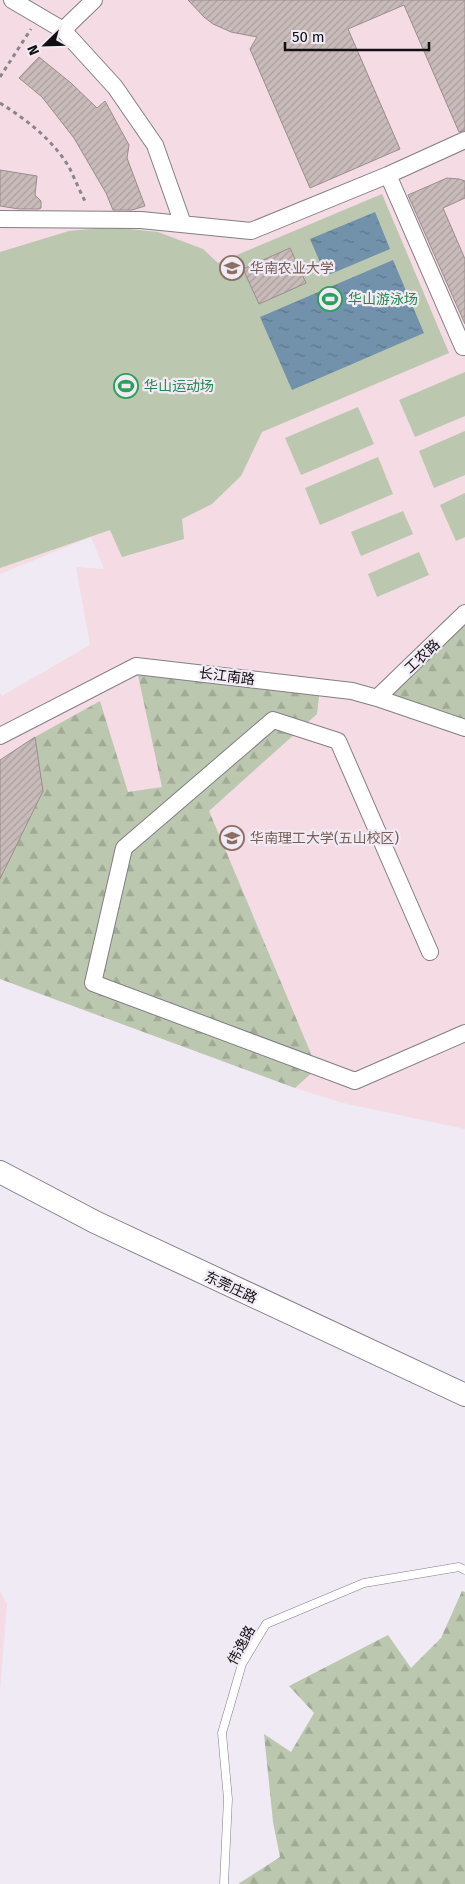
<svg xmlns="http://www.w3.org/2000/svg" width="465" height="1884" viewBox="0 0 465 1884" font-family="'Fira Sans','Noto Sans SC',sans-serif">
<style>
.education{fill:#f4dbe4}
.forest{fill:url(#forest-firs)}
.pitch{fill:#bbc7ae}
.water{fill:url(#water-ripples)}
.building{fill:url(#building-hatch);stroke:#9a8d8c}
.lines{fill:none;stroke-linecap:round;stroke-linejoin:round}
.lane-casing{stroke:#837e87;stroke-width:9}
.street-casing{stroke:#837e87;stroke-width:18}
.secondary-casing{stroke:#837e87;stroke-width:24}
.path{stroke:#89858c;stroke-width:3;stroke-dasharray:4 4;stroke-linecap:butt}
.lane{stroke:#fff;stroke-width:8}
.street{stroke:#fff;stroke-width:16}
.secondary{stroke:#fff;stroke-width:22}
.labels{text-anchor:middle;stroke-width:4.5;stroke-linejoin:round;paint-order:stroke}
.education-label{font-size:14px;fill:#785e54;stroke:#f0eaf4;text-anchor:start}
.leisure-label{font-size:14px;fill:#27864d;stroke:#f0eaf4;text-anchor:start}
.street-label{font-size:14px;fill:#110f12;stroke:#f0eaf4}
</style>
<defs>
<pattern id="forest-firs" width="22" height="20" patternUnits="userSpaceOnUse" patternTransform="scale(1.25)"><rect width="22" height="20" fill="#bbc7ae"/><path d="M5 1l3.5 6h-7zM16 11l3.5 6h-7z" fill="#a0aa95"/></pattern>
<pattern id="water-ripples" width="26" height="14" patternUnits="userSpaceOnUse" patternTransform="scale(1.25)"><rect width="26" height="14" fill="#7292ab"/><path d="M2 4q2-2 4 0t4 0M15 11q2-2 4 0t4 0" fill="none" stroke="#5c768a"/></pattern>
<pattern id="building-hatch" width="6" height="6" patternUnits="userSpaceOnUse" patternTransform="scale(1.25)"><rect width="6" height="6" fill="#c8bbba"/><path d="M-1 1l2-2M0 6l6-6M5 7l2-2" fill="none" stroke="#aba09f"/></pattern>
</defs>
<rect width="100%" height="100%" fill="#f0eaf4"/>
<path class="education" d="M0,0H465V1129L343,1103L295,1088L0,979V693L2,696L90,645L76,567L104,569L91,537L0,574Z
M0,1591L7,1604L0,1691Z"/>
<path class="forest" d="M465,607V728L377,698Z
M136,666L320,687L317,714L209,811L317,1068L295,1088L0,979V879L43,791L35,737L100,701L128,792L162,787Z
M462,1591L465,1592V1884H238L280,1857L273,1822L264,1734L291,1752L314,1713L289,1686L388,1635L411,1668L441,1638Z"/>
<path class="pitch" d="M382,194L449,353L262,432L241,476L212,504L182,519L184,539L122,557L110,530L0,568V252L69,231L111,227L158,232L203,249L218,263Z
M465,372V416L415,437L399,400Z
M358,407L374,444L301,475L285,438Z
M465,431V475L434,488L419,451Z
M378,457L393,494L320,525L305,488Z
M465,493V537L456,541L440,505Z
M403,511L413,534L361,556L351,532Z
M419,552L429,575L377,597L368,574Z"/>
<path class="water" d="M375,212L390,249L326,276L310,239Z
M393,260L424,333L292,390L260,317Z"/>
<path class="building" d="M188,0H465V130L459,132L404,5L348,29L400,149L310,188L250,49L257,37L231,32L213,24L204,17Z
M39,57L71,83L97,108L105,101L129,145L127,158L145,206L132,210H113L106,193L74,138L42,97L19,78Z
M0,170L37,176L35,195L41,201V208L39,209H19L0,206Z
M447,178L459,179L465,181V198L443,208L465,259V324L408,195Z
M290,248L306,283L259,304L243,269Z
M35,737L43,791L0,879V760Z"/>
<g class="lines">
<defs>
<path id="lane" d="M224,1884L228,1799L222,1733L242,1664L266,1624L364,1583L459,1567L465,1570"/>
<path id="street" d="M12,0L63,30L115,87L155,145L183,224
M63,30L94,0
M388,175L463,347H465
M0,219L141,220L251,231L388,175L465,140
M377,698L465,613
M0,736L136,666L352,691L377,698L465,728
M430,952L338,741L273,720L124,848L93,983L355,1081L465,1033"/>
<path id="secondary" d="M0,1172L95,1222L465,1395"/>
</defs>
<use href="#lane" class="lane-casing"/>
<use href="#street" class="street-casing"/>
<use href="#secondary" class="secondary-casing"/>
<path class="path" d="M0,77L31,29
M0,103C27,120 52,139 69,167C75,179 80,192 86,203"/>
<use href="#lane" class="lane"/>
<use href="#street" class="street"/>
<use href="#secondary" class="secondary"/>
</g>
<defs>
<symbol id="university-ring" viewBox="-11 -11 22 22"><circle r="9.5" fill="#f0eaf4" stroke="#8d6e63" stroke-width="1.5"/><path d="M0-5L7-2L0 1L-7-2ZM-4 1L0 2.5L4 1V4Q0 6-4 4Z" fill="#8d6e63"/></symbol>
<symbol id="stadium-ring" viewBox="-11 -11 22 22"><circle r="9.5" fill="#f0eaf4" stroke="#2e9e5b" stroke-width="1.5"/><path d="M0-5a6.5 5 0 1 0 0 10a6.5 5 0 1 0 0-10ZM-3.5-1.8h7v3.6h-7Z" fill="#2e9e5b"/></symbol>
</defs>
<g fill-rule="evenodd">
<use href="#university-ring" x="218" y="254" width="28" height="28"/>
<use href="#stadium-ring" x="316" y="285" width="28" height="28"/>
<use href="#stadium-ring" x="112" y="372" width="28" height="28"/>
<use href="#university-ring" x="218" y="824" width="28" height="28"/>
</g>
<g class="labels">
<g class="education-label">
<text x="250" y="273">华南农业大学</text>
<text x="250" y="843">华南理工大学(五山校区)</text>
</g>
<g class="leisure-label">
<text x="348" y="304">华山游泳场</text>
<text x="144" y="391">华山运动场</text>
</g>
<g class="street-label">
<text transform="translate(422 656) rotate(-43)" y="5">工农路</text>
<text transform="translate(227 676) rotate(7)" y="5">长江南路</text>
<text transform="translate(231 1287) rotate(25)" y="5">东莞庄路</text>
<text transform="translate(241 1645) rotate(-62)" y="5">伟逸路</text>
</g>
</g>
<g transform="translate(45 45) rotate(247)" stroke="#f0eaf4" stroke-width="4" paint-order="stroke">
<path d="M0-4L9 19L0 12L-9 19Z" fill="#110f12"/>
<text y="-8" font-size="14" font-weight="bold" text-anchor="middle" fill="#110f12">N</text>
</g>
<path d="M285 42v8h144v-8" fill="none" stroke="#110f12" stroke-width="2.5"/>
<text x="292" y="42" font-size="15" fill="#110f12" stroke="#f0eaf4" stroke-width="4" paint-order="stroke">50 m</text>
</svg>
